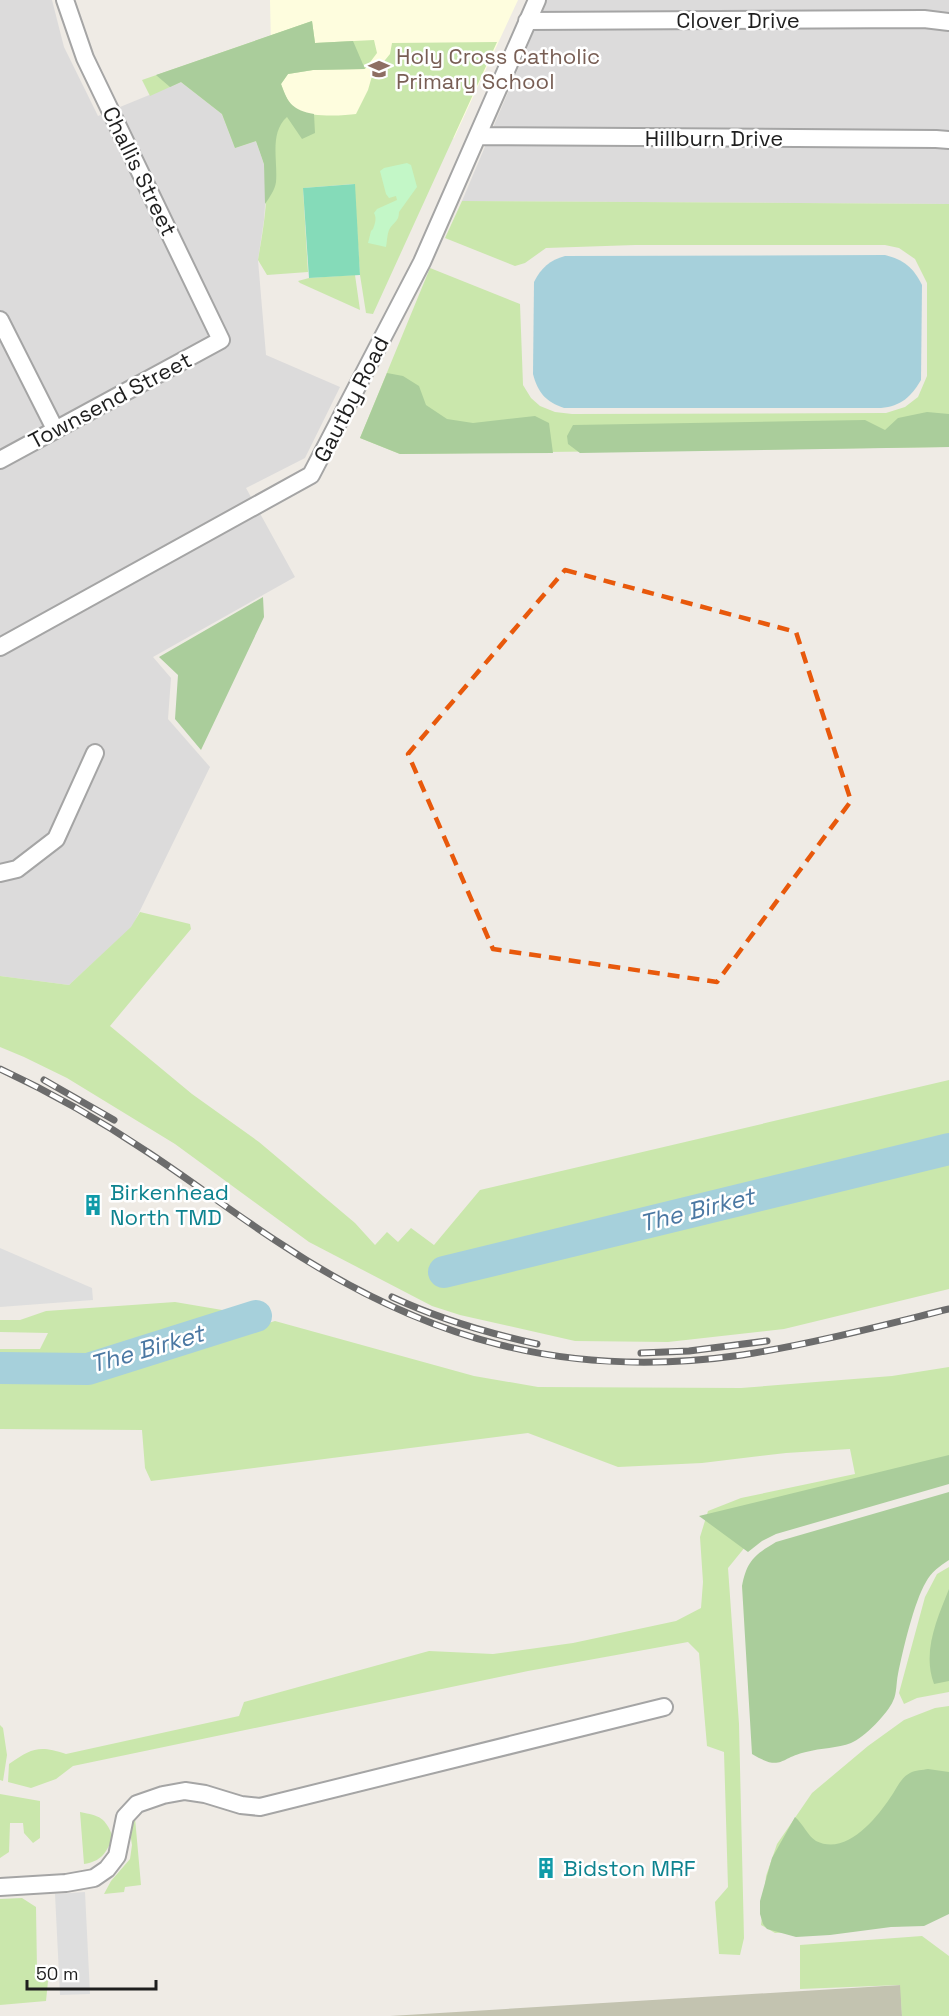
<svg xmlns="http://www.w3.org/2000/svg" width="949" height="2016" viewBox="0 0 949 2016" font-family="'Space Grotesk',sans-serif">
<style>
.residential{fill:#dcdbdb}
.education{fill:#fefdde}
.construction{fill:#c3c3b0}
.grass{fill:#cae7ac}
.forest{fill:#aacd9b}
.park{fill:#c3f7c7}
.pitch{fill:#85dbb9}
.parking{fill:#dedede}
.water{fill:#a6d0db}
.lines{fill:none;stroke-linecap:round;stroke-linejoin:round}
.river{stroke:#a6d0db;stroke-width:32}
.minor-casing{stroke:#a5a5a5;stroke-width:20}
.minor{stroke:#fff;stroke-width:16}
.rail-casing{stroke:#6c6c6c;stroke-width:7}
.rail{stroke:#fff;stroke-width:4.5;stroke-dasharray:14;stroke-linecap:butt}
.marked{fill:none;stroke:#e8590c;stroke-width:4.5;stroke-dasharray:12 8;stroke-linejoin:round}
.labels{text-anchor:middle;stroke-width:5;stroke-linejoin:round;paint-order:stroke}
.street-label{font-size:22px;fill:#1e1e1e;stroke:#fff}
.education-label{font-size:22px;fill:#785e54;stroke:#fff;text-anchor:start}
.culture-label{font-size:22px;fill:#0d838f;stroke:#fff;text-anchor:start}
.water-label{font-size:24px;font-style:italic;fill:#4b78a3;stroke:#fff}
</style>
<rect width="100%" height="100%" fill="#efebe5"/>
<path class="residential" d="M0,0H52L64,47L98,116L181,82L222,114L235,148L256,141L264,164L266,192L264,220L258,260L266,355L340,387L305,458L246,488L295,577L153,657L171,678L168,719L210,767L132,927L69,985L0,976Z
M547,0H949V204L462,201Z"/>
<path class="education" d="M270,0H518L454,138L273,140Z"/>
<path class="construction" d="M901,1985L902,2016H390Z"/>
<path class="grass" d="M312,21L315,43L374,40L377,53L365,69L313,70L288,74L281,84C285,94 288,106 299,111C311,117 343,116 356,114L368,90L372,76L390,54L392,43L497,42L373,314L366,313L360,275L354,184L303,188L308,272L267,275L258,260C263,229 270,196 264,164C262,156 259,149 256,141L235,148L222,114L181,82L150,96L142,80Z
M462,201L949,204V447L400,454L360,438L430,268L520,304L523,385L531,398L540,406L555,412L572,414L886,413L905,407L918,397L927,376V283L915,259L899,248L885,245H635L546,248L525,263L515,266L445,238Z
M355,275L360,310L300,283L298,281L309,278Z
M140,912L190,924L191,929L110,1026L192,1094L259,1142L355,1223L375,1245L387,1232L398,1242L411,1228L434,1245L480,1190L949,1080V1139L444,1267L448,1284L949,1159V1289L784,1329L668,1342L575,1341L460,1315L432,1306L309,1242L175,1144L67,1078L24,1057L0,1047V976L69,985L131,927Z
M175,1302L234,1312L138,1344L72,1360L0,1359V1349H40L48,1333L0,1332V1320H20L46,1311Z
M275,1321L474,1376L538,1387L741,1388L892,1376L949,1367V1480L754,1536L728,1568L739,1724L744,1938L740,1955L719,1954L715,1902L728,1887L724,1752L707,1746L699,1653L688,1642L528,1671L73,1766L56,1779L31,1788L8,1782L9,1764C32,1748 39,1745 66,1754L239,1716L244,1702L429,1651L493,1654L573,1643L676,1621L701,1608L703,1582L700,1537L708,1511L741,1498L855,1474L850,1449L786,1453L702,1463L618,1467L528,1433L151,1481L145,1468L142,1430L0,1429V1376L77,1378L94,1375Z
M949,1567V1692L917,1698L904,1704L899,1693L925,1597L937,1574Z
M949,1706V1909L920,1925L775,1933L761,1925L766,1876L777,1844L812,1793L868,1746L904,1720L935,1708Z
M0,1725L3,1728L7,1755L3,1781L0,1780Z
M0,1794L40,1801V1838L33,1843L24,1833L23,1823H10L9,1852L0,1858Z
M80,1812C100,1816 105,1817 113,1837C106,1853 102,1861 84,1864Z
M135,1818L141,1885L125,1887L124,1892L104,1894L111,1881L130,1859L132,1845L129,1826Z
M22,1898L36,1907L37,1971L48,1981L46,2001L0,2005V1899Z
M922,1936L949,1956V2016H902L900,1985L800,1989V1945Z"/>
<path class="forest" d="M312,21L315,43L353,41L365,69L313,70L288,74L281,84C288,104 293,110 314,114L315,133L302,139L287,117C269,133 278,161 276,182C275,190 269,198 265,204L264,164L256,141L235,148L222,114L181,82L170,87L156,75Z
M387,373L403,376L419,386L426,405L447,419L473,423L535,416L549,423L553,453L400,454L360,438Z
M927,412L949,414V447L580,453L568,444L567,436L573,425L865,420L885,430L898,418Z
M263,597L264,617L201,750L175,719L178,675L159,657Z
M949,1455V1484L776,1534L762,1541L748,1552L699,1516Z
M949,1492V1560C940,1566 931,1572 926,1582C914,1602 903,1650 898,1674C896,1683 897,1693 893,1701C888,1713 864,1738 851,1743C838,1748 821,1748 806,1752C779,1758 782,1772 752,1754L742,1586C747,1561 754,1555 776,1542Z
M949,1589V1681L934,1684C922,1652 937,1619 949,1589Z
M928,1769L949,1772V1914L924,1926L891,1927L830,1935L796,1937L767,1929L763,1924L760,1914V1901L772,1858L795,1817C803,1824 808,1836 816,1841C846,1856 876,1819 890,1798C896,1790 900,1778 910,1773C915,1770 923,1770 928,1769Z"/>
<path class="park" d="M407,163L411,165L417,187L399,212C399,222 393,222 389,230C387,235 387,242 386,247L368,243L371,231L373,229C375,224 377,218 374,213L377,209L397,200L396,196L389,198L386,194L380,171L384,168Z"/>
<path class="pitch" d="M355,184L360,275L309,278L303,188Z"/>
<path class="parking" d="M0,1248L92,1288L93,1300L0,1307Z
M85,1892L90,1994L60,1995L55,1894Z"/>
<path class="water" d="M885,255C904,260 913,267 922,285L921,380C911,397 901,406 881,408H564C546,402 538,393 533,374L534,282C541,268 550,260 565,256Z"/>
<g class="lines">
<path class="river" d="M444,1272L949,1149
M0,1368L88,1369L256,1316"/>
<defs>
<path id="minor" d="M527,21L924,19L949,22
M478,136L936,139L949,140
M0,320L55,429
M0,460L221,340L85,58L65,0
M0,647L311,475L422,262L537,0
M0,873L17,869L56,839L95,753
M0,1887L66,1883L94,1878L107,1869L117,1856L125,1817L137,1804L163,1795L185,1791L205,1794L241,1805L260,1807L664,1707"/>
</defs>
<use href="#minor" class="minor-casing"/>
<use href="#minor" class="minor"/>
<defs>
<path id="rail" d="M0,1069C52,1093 101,1121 149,1153C193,1182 236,1215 281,1244C426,1340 567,1380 742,1355C812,1344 880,1326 949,1309
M44,1080L114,1120
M392,1297C439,1319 487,1333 537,1344
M641,1353L689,1351L767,1341"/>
</defs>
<use href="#rail" class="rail-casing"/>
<use href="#rail" class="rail"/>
</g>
<path class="marked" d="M565,570L796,632L851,801L717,982L493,949L408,754Z"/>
<defs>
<symbol id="school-bare" viewBox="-9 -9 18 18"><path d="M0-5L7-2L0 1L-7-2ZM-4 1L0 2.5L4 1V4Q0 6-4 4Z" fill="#8d6e63" stroke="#fff" stroke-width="2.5" paint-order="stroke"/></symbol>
<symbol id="building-bare" viewBox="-9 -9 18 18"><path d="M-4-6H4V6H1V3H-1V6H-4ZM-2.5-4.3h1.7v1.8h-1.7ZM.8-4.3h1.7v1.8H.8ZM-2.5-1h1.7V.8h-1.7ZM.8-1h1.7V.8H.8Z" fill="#0f9aa8" stroke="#fff" stroke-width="2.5" paint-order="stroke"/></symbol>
</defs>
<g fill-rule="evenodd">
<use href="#school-bare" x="364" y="54" width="30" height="30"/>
<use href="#building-bare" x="78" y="1190" width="30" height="30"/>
<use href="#building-bare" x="531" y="1853" width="30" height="30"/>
</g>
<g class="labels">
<g class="street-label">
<text x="738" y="28">Clover Drive</text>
<text x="714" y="146">Hillburn Drive</text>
<text transform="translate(140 171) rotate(64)" y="8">Challis Street</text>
<text transform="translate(351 399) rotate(-63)" y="8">Gautby Road</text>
<text transform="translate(110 400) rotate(-28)" y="8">Townsend Street</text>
</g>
<g class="education-label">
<text x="396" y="64">Holy Cross Catholic<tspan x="396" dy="25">Primary School</tspan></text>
</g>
<g class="culture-label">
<text x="110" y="1200">Birkenhead<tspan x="110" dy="25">North TMD</tspan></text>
<text x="563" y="1876">Bidston MRF</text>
</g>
<g class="water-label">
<text transform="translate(697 1210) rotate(-14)" y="8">The Birket</text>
<text transform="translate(147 1349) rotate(-16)" y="8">The Birket</text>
</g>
</g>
<path d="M27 1980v9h129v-9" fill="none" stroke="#1e1e1e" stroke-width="3"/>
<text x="36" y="1980" font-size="18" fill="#1e1e1e" stroke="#ffffff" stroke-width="4.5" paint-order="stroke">50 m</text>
</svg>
